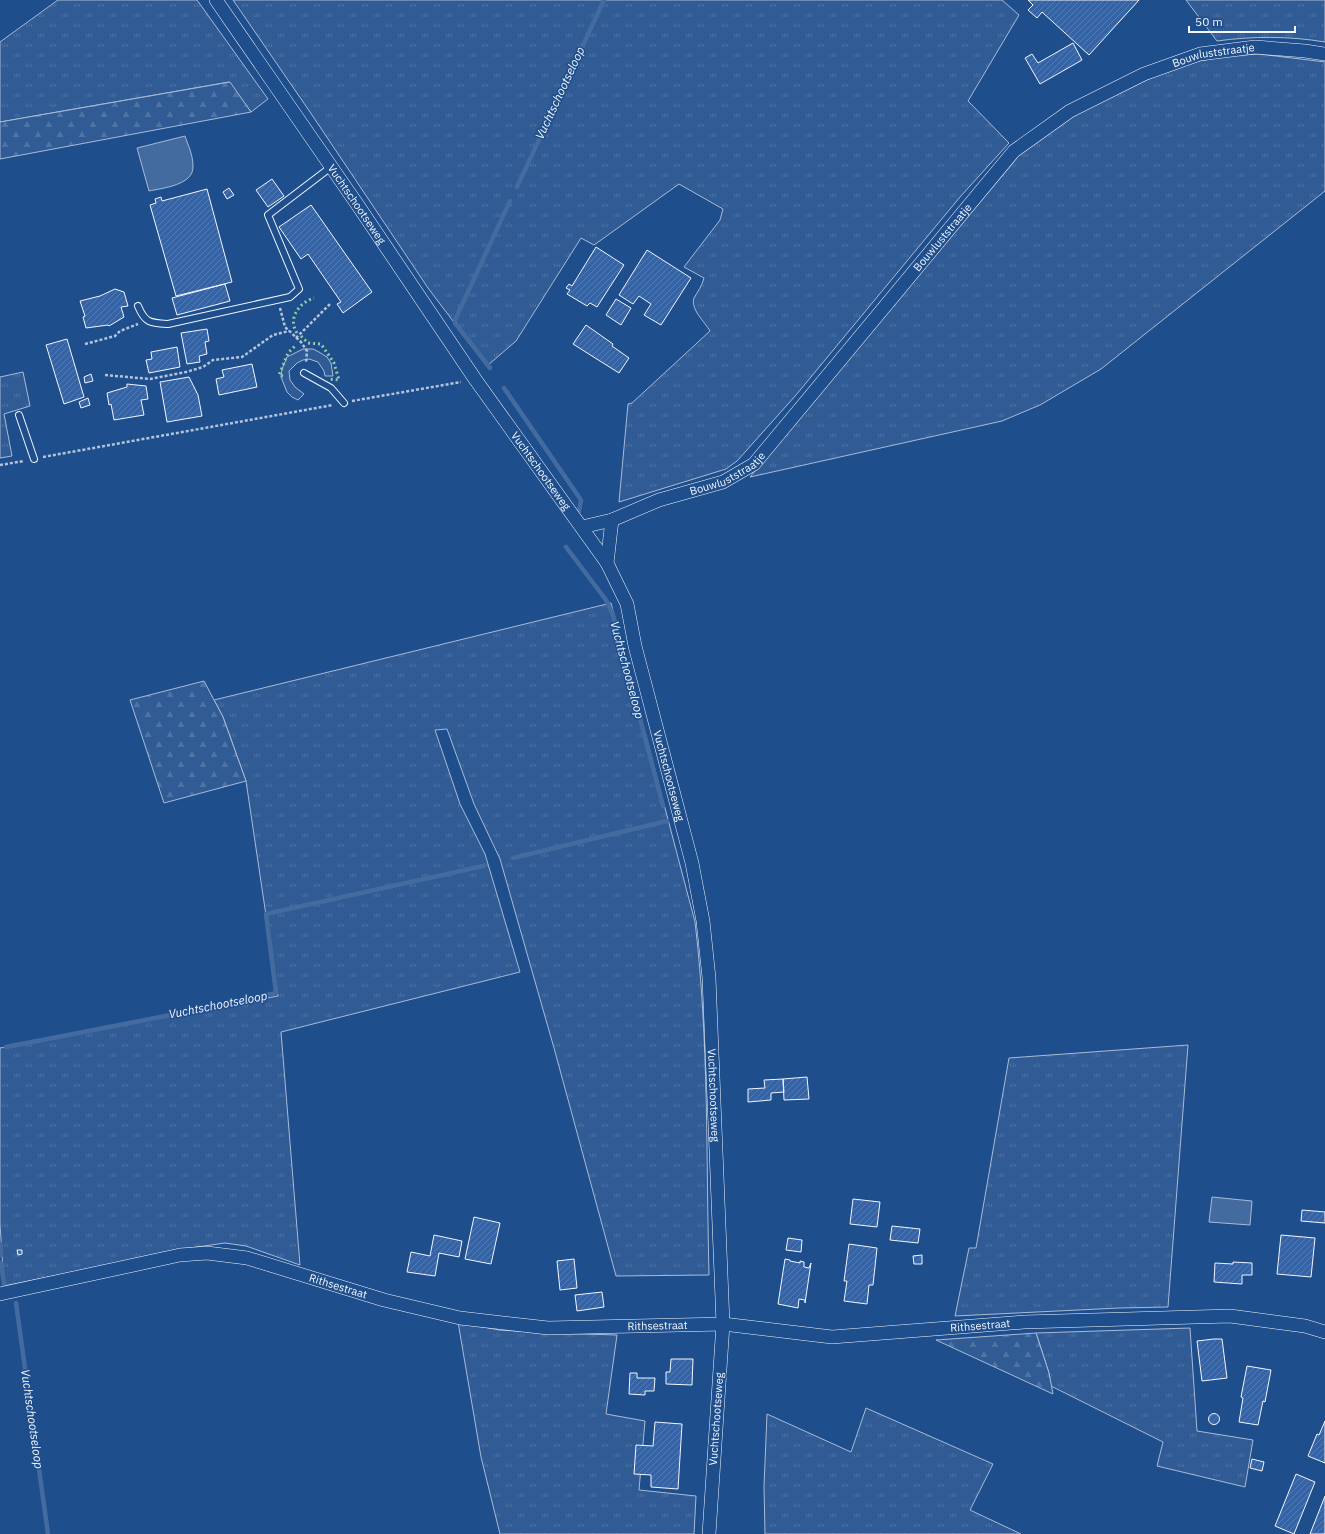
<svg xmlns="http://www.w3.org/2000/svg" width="1325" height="1534" viewBox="0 0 1325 1534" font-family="'IBM Plex Sans',sans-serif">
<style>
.grass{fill:url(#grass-tufts);stroke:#a8bbd7}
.forest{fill:url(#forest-firs);stroke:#a8bbd7}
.built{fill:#305b95;stroke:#a8bbd7}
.water{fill:#446ba0;stroke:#a8bbd7}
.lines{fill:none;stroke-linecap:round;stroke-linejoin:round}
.stream{stroke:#446ba0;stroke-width:4.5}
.building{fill:url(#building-hatch);stroke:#f2f6ff}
.lane-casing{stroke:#f2f6ff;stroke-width:8}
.street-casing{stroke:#f2f6ff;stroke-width:14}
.path{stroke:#b3c4dc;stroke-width:2.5;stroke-dasharray:3 2;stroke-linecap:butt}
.lane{stroke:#1f4e8c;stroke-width:6}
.street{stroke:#1f4e8c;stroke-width:13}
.hedge{stroke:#97c8a6;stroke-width:3;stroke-dasharray:2 3;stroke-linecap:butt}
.labels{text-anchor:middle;stroke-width:3;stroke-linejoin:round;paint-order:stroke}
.street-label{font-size:11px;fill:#f2f6ff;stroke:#1f4e8c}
.water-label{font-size:12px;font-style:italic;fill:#f2f6ff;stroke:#1f4e8c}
</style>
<defs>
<pattern id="grass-tufts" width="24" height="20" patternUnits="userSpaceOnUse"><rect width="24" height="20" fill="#305b95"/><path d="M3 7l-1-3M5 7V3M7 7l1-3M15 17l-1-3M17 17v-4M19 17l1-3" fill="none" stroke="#4e73a5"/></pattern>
<pattern id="forest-firs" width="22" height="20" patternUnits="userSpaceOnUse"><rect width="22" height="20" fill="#305b95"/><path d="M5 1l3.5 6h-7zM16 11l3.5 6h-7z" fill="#4e73a5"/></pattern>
<pattern id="building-hatch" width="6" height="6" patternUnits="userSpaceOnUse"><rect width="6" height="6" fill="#3563a3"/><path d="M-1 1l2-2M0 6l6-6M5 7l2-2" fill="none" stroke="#537ab1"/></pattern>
</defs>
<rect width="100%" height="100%" fill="#1f4e8c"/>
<path class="grass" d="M58,0H197L268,99L251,112L229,82L0,122V42Z
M233,0H1002L1019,15L968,101L1009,143L960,197L796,395L737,461L726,469L619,502L628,404L632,403L710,331C705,322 690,309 694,298C698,291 702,286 704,278L684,267L720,220L723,209L679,184L594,245L581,238L516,341L487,366L428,288L310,112Z
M1186,0H1325V42C1289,36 1253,36 1217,41Z
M1259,54L1325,62V191L1101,369L1040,405L1002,421L750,477L1017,156L1071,117L1165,71L1199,61L1226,56Z
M23,372L30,406L4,414L12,456L0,458V377Z
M611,603L695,922C709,1039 706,1158 709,1275L616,1276L554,1048L500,859L474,804L447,729L435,730L460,804L485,854L520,972L281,1032L300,1265L246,1246L225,1243L190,1248L4,1286L0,1224V1048L278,996L246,781L223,717L214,700Z
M1188,1045L1168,1307L1119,1308L955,1316L969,1248H976L1009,1058Z
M458,1322L499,1330L549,1333L617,1335L606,1414L645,1421L639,1490L696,1496L694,1534H500L481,1457Z
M1190,1328L1197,1431L1253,1440L1245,1487L1157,1466L1163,1442L1051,1386L1049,1373L1036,1333Z
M866,1408L993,1464L970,1510L1021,1534H765L764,1486L767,1414L851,1452Z"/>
<path class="forest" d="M230,82L251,112L0,159V122Z
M204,681L223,717L246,781L164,803L130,700Z
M1036,1333L1049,1373L1053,1394L936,1340Z"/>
<path class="built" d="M303,349H313L319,352L327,357L331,363L333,376H325L324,371L318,362L309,359L303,360L297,363L289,371L290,380L295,387L304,394L298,400L292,397L287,392L281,377L282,369L287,357Z"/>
<path class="water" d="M185,136C188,145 193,155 193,166C194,185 163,188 149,191L137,148Z
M1212,1197L1252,1201L1250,1225L1209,1222Z"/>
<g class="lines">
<path class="stream" d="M517,187L604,0
M490,368L455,323V320L510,201
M504,388L581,500L579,511
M566,547L606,600L613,615L663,806
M513,858L667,821
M6,1047L222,1005L276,993L266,914L483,866
M0,1244L1,1255
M1,1263L4,1284
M16,1303L48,1534"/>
</g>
<path class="building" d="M1028,0H1139L1089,55L1042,12L1037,18L1028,10L1033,5Z
M1073,43L1082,60L1040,84L1025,58L1032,54L1038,63Z
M272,179L284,196L268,207L256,190Z
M229,188L234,195L227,199L223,192Z
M207,189L232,282L176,296L150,205L156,203L155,199L161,197L162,201Z
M311,205L372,292L343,313L337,304L341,302L308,254L301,259L279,227Z
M596,247L624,265L597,307L590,303L587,306L567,294L570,290L566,288L569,284L572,286Z
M647,250L691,278L661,325L644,315L651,304L639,296L633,304L619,295Z
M225,284L230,301L177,315L172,298Z
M115,289L124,292L128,306L121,307L124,317L109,326L108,325L86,328L83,317L85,316L80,301L100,296Z
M616,299L631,308L621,325L606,315Z
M586,325L613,344L612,346L629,358L619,373L573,344Z
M207,329L209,341L205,342L207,354L199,356L200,362L187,364L181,333Z
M67,339L84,397L64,404L46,345Z
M177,347L180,367L149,373L146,360L152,359L151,352Z
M252,364L257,387L219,395L216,379L224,377L222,370Z
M91,374L93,381L85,383L84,377Z
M189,377L198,395L202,416L167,422L160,382Z
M127,384L146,386L148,399L141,400L144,415L114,420L111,404L109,405L107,393L127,387Z
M88,398L90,405L81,408L79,402Z
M807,1077L809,1099L784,1100L783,1079Z
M783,1079L784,1092L771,1093V1100L748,1102V1089L765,1088L764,1080Z
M853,1199L880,1202L877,1227L850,1224Z
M1302,1210L1325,1212V1223L1301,1221Z
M474,1217L500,1223L491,1264L465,1259Z
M892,1226L920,1229L918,1243L890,1240Z
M434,1235L462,1241L459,1257L439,1253L435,1276L407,1272L411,1252L430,1256Z
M1281,1235L1315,1238L1311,1277L1277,1274Z
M788,1238L802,1240L801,1252L786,1250Z
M849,1244L877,1248L873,1285H869L867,1304L844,1301L847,1281H844Z
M17,1250H22V1254L18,1255Z
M922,1255V1264H914L913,1256Z
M574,1259L577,1288L560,1290L557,1261Z
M785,1259L790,1260V1261L800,1263V1261L804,1262V1267L809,1268L811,1263L805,1303V1300L799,1299L798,1308L778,1304Z
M1233,1262L1252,1263V1275H1242V1284L1214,1282L1215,1263L1233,1264Z
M602,1292L604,1307L577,1311L575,1295Z
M1214,1339H1222L1227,1378L1202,1381L1197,1341Z
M671,1359H693L692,1385L666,1384V1372H670Z
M1247,1366L1271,1370L1265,1402L1263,1401L1258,1425L1239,1422L1243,1398L1241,1397Z
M630,1373H637V1378H655L654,1391H645V1395L629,1394Z
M1208.5 1419a5.5 5.5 0 1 1 11 0a5.5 5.5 0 1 1-11 0Z
M1325,1421V1463L1308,1456L1317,1434L1319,1435Z
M655,1422L682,1424L678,1489L651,1487V1475L634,1474L636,1445L653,1446Z
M1252,1459L1264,1462L1262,1471L1250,1468Z
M1296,1474L1315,1482L1294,1534L1275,1526Z
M1325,1496V1534H1310Z"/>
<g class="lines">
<defs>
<path id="lane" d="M138,306C145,323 150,323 168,324L290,297L299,289L268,215L331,167
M304,373L331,388L344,403
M19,415L34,459"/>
<g id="street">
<path id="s1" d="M216,0L357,204L475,379L607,563L627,604L635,646L692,863L703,921L709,978L723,1324L709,1534"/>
<path id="s2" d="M582,527L612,520L659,500L723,482L754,464L1014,151L1070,111L1144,74L1200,54L1255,47L1305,51L1325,54"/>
<path d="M607,563L612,520"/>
<path id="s3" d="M0,1294L180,1255L207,1253L247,1258L384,1300L460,1318L548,1328L723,1324L832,1337L1024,1322L1230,1316L1305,1326L1325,1332"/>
</g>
</defs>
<use href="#lane" class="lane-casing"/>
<use href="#street" class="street-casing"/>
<path class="path" d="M280,308L285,327L301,342L307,351L306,363
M296,338L330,304
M85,344L115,336L120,331L138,324
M105,375L150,379L186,372L203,367L213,360L242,357L273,335L289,331
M352,401L461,382
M43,457L333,405
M0,465L24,461"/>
<use href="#lane" class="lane"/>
<use href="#street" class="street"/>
<path class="hedge" d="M297,333C287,318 300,302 314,298
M301,336L308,343L321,344L334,363L339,380L328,379
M283,376L279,375L288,353L296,345"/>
</g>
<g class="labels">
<g class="street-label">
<text dy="4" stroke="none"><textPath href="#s2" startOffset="815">Bouwluststraatje</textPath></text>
<text dy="4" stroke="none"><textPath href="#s1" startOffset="248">Vuchtschootseweg</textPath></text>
<text dy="4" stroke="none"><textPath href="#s2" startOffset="479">Bouwluststraatje</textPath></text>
<text dy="4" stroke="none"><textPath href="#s1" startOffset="572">Vuchtschootseweg</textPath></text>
<text dy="4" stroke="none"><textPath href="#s2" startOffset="156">Bouwluststraatje</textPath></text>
<text dy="4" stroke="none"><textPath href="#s1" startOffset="908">Vuchtschootseweg</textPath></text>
<text dy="4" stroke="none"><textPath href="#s1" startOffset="1232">Vuchtschootseweg</textPath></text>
<text dy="4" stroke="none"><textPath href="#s3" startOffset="347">Rithsestraat</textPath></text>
<text dy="4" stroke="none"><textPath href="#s3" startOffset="995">Rithsestraat</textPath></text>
<text dy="4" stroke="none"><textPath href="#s3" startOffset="671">Rithsestraat</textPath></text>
<text transform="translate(716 1419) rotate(-86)" y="4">Vuchtschootseweg</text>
</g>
<g class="water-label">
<text transform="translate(560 93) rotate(-65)" y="4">Vuchtschootseloop</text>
<text transform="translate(627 670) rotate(75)" y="4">Vuchtschootseloop</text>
<text transform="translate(218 1005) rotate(-11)" y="4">Vuchtschootseloop</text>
<text transform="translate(32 1419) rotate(82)" y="4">Vuchtschootseloop</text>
</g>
</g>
<path d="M1189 26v6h106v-6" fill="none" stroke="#f2f6ff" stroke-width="2"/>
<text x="1195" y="26" font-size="12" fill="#f2f6ff" stroke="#1f4e8c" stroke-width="3" paint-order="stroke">50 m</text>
</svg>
